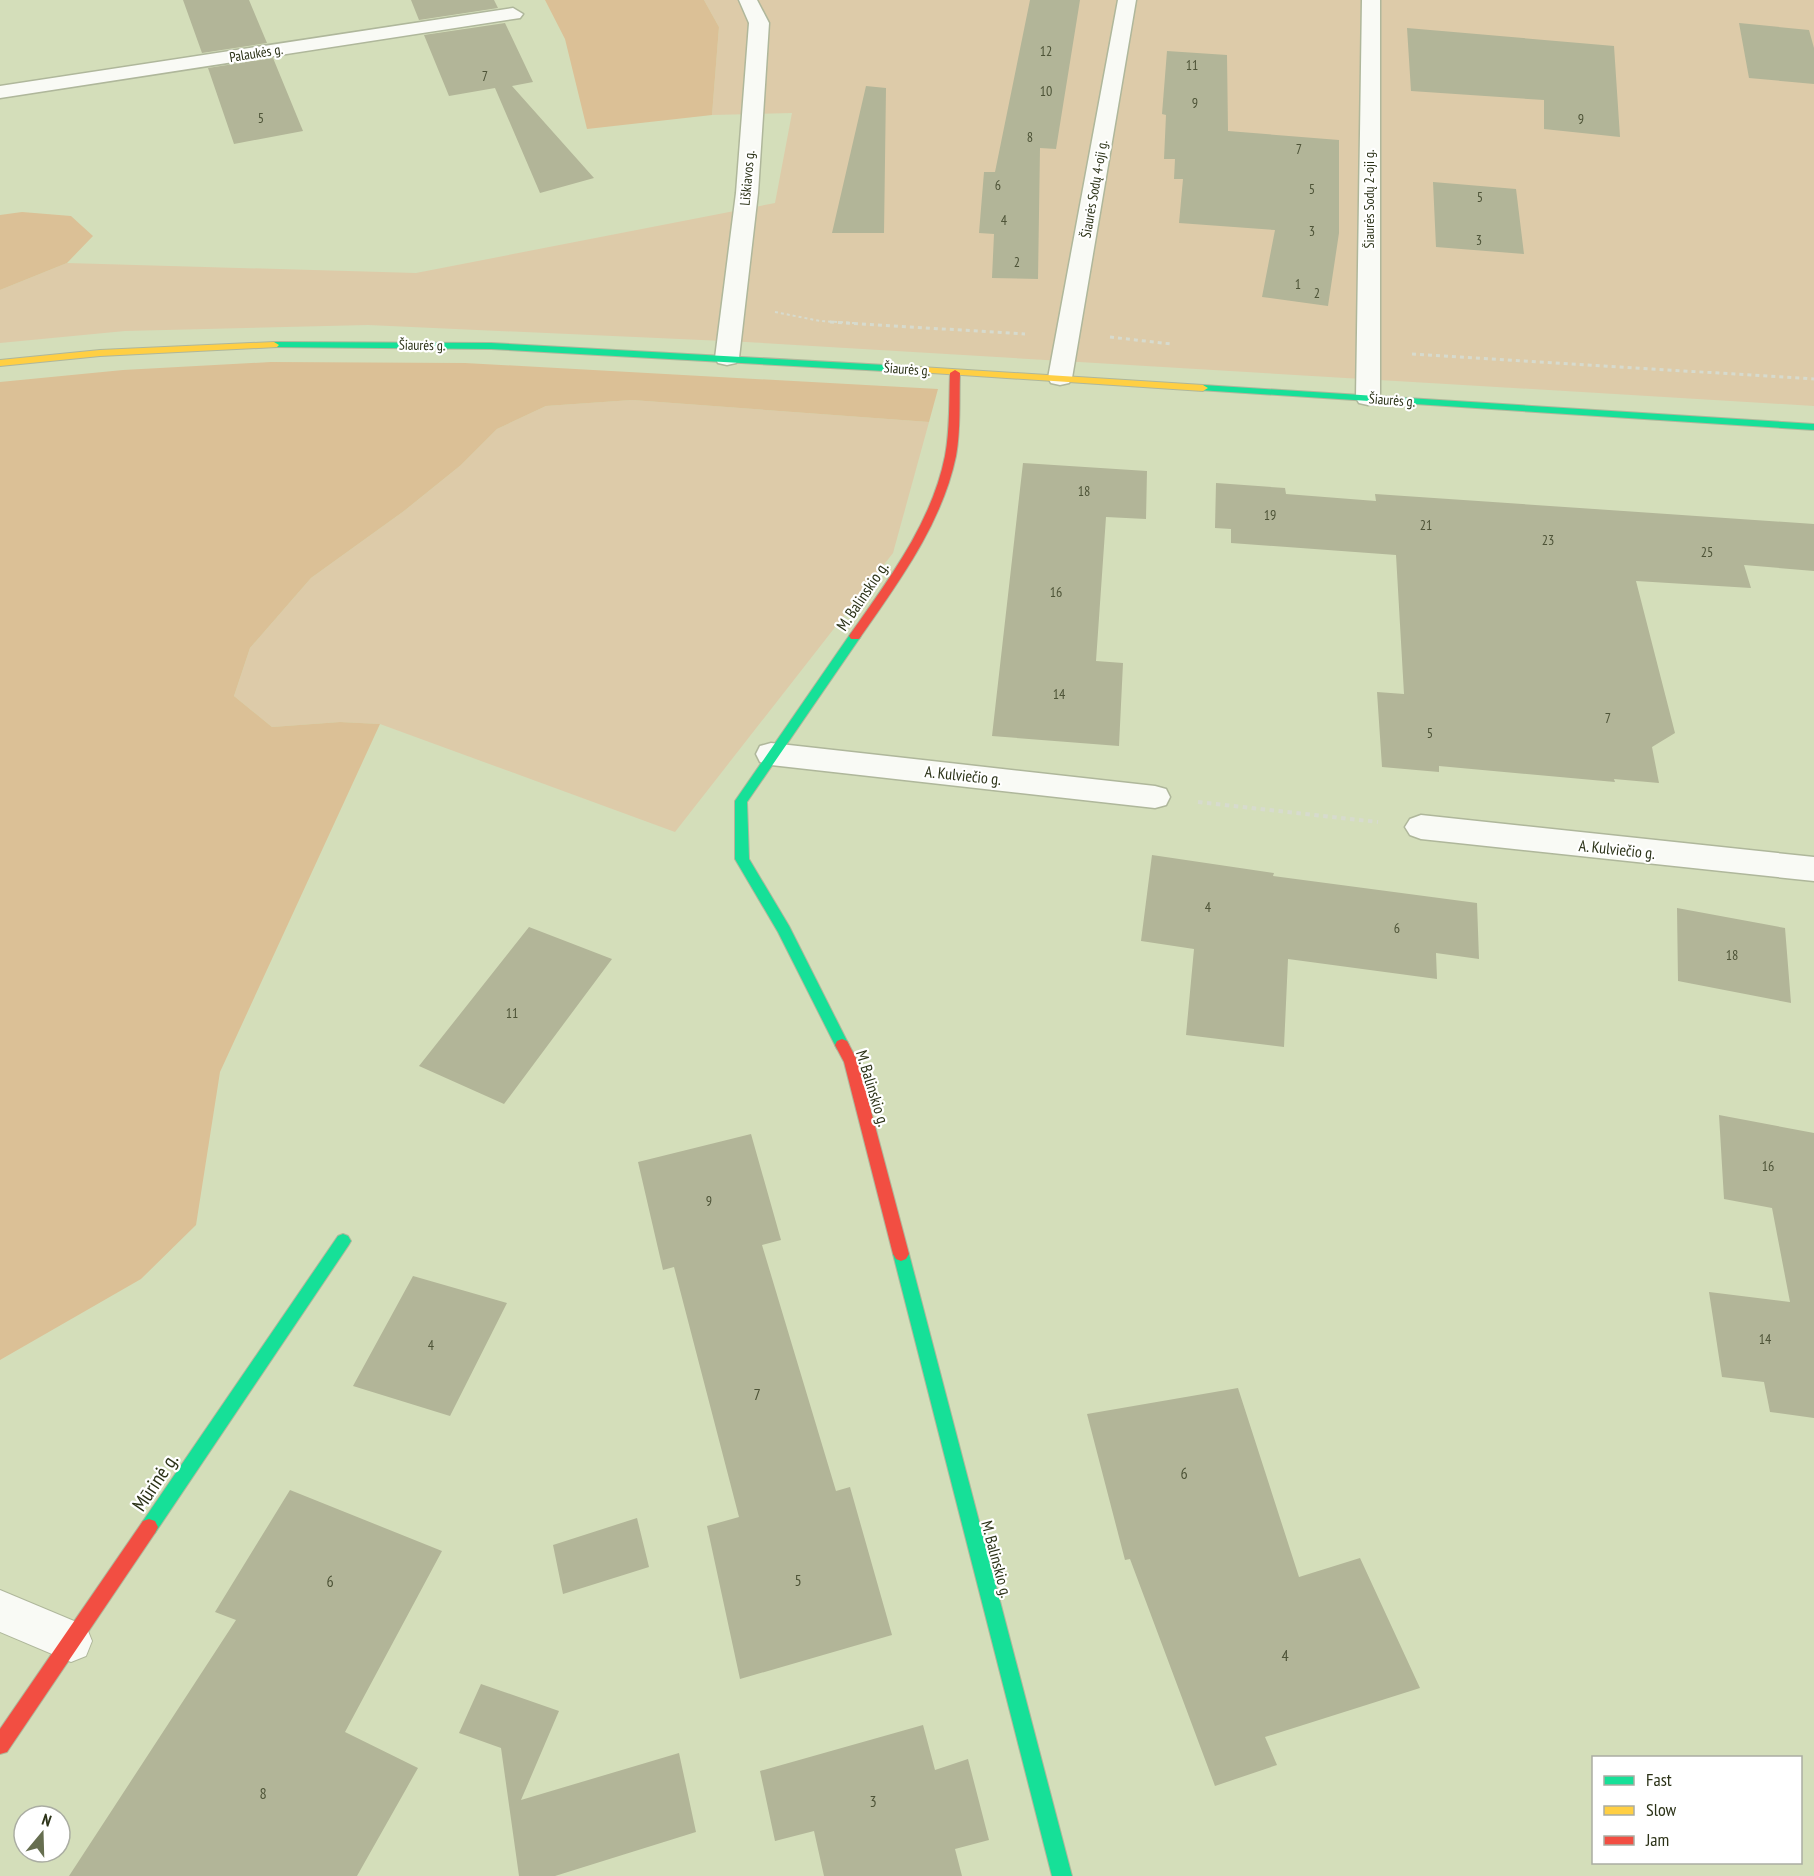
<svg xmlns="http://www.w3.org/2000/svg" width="1814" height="1876" viewBox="0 0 1814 1876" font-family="'PT Sans Narrow',sans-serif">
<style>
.green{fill:#ddcba9}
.forest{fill:#dbc096}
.building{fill:#b2b598}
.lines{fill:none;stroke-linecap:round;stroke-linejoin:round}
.lane-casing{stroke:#afb79b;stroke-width:2}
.street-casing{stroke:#afb79b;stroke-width:3}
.fast-casing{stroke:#afb79b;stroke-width:2}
.slow-casing{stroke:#afb79b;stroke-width:2}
.jam-casing{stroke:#afb79b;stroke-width:2}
.path-far2{stroke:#d7dbce;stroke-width:2;stroke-dasharray:3 3;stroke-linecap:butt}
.path-far1{stroke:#d7dbce;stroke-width:3;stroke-dasharray:4 4;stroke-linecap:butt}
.path{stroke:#d7dbce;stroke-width:4;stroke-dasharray:4.5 4.5;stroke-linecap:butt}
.lane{fill:#f9faf5;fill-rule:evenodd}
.street{fill:#f9faf5;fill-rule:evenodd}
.fast{fill:#16e098;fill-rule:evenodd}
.slow{fill:#ffcf43;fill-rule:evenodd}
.jam{fill:#f24e42;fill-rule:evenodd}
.labels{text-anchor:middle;stroke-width:4.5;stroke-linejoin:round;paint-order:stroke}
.number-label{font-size:14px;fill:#4d5337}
.far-street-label{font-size:14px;fill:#2b3217;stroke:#fff}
.street-label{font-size:16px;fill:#2b3217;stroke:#fff}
.near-number-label{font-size:16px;fill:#4d5337}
.near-street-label{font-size:20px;fill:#2b3217;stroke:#fff}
</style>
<rect width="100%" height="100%" fill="#d4deba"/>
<path class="green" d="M704,0H1814V406L746,342L368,325L125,331L0,343V290L67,263L416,273L775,203L792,113L712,115L719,27Z
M632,400L929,422L893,553L675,832L380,724L340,722L272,727L234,696L250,648L311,578L404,511L461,465L497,429L546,406Z"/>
<path class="forest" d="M545,0H704L719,27L712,115L587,129L565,39Z
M22,212L71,216L93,236L67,263L0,290V215Z
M271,362L465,363L938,389L929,422L632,400L546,406L497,429L461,465L404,511L311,578L250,648L234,696L272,727L340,722L380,724L220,1072L196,1225L141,1279L0,1360V382L123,370Z"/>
<path class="building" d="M183,0H249L267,43L202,53Z
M411,0H494L498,8L419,20Z
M1030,0H1080L1056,149L1040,148L1038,279L992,278L994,234L979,233L984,172H995Z
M505,23L533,82L512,86L594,178L540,193L495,88L449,96L424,35Z
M1739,23L1809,30L1814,48V84L1749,78Z
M1407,28L1614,46L1620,137L1544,129V100L1411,91Z
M1167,51L1227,55L1228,131L1339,140V233L1328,306L1262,297L1275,230L1179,223L1183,179H1174L1175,159H1164L1166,115L1162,114Z
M273,58L303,131L234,144L208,68Z
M866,86L886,88L884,233H832Z
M1433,182L1516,189L1524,254L1436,247Z
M1023,463L1147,471L1146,519L1106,517L1096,661L1123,663L1119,746L992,736Z
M1216,483L1285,488L1286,494L1376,501L1375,494L1814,524V571L1744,565L1751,588L1636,581L1675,733L1652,747L1659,783L1614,779L1615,782L1439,766V772L1382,767L1377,692L1404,694L1396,555L1231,543V529L1215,528Z
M1152,855L1274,873L1273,876L1477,903L1479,959L1436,953L1437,979L1288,959L1284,1047L1186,1035L1194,949L1141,941Z
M1677,908L1785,928L1791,1003L1678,981Z
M529,927L612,959L504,1104L419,1066Z
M1719,1115L1814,1133V1418L1770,1412L1764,1382L1722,1377L1709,1292L1790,1302L1772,1208L1724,1199Z
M751,1134L781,1240L762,1245L836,1491L850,1487L892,1635L740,1679L707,1526L739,1517L674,1267L663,1270L638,1162Z
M413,1276L507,1303L450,1416L353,1386Z
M1238,1388L1299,1577L1360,1558L1420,1688L1265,1737L1277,1765L1215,1786L1130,1559L1125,1560L1087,1414Z
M290,1490L442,1551L345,1732L418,1768L357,1876H69L236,1620L215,1612Z
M637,1518L649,1567L563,1594L553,1545Z
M481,1684L559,1711L521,1800L679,1753L696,1832L555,1876H519L501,1748L459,1733Z
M923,1725L935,1770L968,1759L989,1840L955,1849L962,1876H824L814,1831L775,1841L760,1771Z"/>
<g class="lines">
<defs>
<path id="lane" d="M0,1590L86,1626L92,1641L86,1656L71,1662L0,1632Z"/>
<path id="street" d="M739,0H757L769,23L758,193L739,358L736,363L727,365L718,363L715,358L736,193L749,23Z
M1118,0H1136L1072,378L1069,383L1060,385L1051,383L1048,378Z
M1362,0H1380V398L1377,403L1368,405L1359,403L1356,398Z
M513,8L523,14L520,18L0,98V86Z
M771,743L1155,786L1166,789L1170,797L1166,805L1155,808L771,765L760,762L756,754L760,746Z
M1421,815L1814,857V881L1421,839L1410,835L1405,827L1410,819Z"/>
<path id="fast" d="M274,342L491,343L921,367L926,370L921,373L491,349L271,347L269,345Z
M1203,385L1814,424V430L1199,390V386Z
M855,632L861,636L859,639L747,802L749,859L789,926L849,1045L847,1049L842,1051L837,1049L778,932L735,859V801L851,633Z
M343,1234L348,1236L351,1241L348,1246L155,1533L149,1535L143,1533L140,1527L143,1521L338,1236Z
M901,1247L906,1249L909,1254L1072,1876H1052L893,1254L896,1249Z"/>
<path id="slow" d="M274,342L279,345L277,347L100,356L0,366V360L100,350Z
M921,367L1203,385L1208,388L1203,391L917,372V368Z"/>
<path id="jam" d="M955,370L960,373C959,401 961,429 956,456C942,524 898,583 859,639H851L849,636L851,633C889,579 932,522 945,456C950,429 949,400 950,373Z
M842,1039L847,1041L858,1062L909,1254L906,1259L901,1261L896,1259L893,1254L844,1062L835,1045L837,1041Z
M149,1519L155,1521L158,1527L155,1533L7,1752L0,1754V1729L143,1521Z"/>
</defs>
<use href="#lane" class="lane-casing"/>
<use href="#street" class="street-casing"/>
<use href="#fast" class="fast-casing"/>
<use href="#slow" class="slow-casing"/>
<use href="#jam" class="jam-casing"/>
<path class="path-far2" d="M775,312L820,321L854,323"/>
<path class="path-far1" d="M830,322L1025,334
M1110,337L1171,344
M1412,354L1814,379"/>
<path class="path" d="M1198,802L1378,822"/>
<use href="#lane" class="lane"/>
<use href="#street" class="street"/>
<use href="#fast" class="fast"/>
<use href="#slow" class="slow"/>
<use href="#jam" class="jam"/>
</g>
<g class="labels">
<g class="number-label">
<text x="1046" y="56">12</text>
<text x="1192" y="70">11</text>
<text x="485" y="81">7</text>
<text x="1046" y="96">10</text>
<text x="1195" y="108">9</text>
<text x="261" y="123">5</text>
<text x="1581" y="124">9</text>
<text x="1030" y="142">8</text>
<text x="1299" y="154">7</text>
<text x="998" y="190">6</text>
<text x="1312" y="194">5</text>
<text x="1480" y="202">5</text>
<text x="1004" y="225">4</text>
<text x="1312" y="236">3</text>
<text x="1479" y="245">3</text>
<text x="1017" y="267">2</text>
<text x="1298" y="289">1</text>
<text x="1317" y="298">2</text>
<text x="1084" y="496">18</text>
<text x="1270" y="520">19</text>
<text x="1426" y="530">21</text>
<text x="1548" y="545">23</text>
<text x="1707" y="557">25</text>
<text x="1056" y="597">16</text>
<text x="1059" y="699">14</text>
<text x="1608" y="723">7</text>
<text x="1430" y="738">5</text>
<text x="1208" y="912">4</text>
<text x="1397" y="933">6</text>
<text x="1732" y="960">18</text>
<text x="512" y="1018">11</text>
<text x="1768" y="1171">16</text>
<text x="709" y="1206">9</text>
<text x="1765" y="1344">14</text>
<text x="431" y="1350">4</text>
</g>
<g class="far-street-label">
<text transform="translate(256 53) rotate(-9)" y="5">Palaukės g.</text>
<text transform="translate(747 178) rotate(-85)" y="5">Liškiavos g.</text>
<text transform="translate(1094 189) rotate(-80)" y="5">Šiaurės Sodų 4-oji g.</text>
<text transform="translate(1369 199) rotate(-90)" y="5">Šiaurės Sodų 2-oji g.</text>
<text transform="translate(422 345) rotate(1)" y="5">Šiaurės g.</text>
<text transform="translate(907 369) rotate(4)" y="5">Šiaurės g.</text>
<text transform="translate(1392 400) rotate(4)" y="5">Šiaurės g.</text>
</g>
<g class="street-label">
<text transform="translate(862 596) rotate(-56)" y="6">M. Balinskio g.</text>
<text transform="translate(963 775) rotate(6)" y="6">A. Kulviečio g.</text>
<text transform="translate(1617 849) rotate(6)" y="6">A. Kulviečio g.</text>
<text transform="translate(873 1088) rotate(73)" y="6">M. Balinskio g.</text>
<text transform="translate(997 1559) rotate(75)" y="6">M. Balinskio g.</text>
</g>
<g class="near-number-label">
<text x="757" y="1400">7</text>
<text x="1184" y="1479">6</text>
<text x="798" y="1586">5</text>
<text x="330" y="1587">6</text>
<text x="1285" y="1661">4</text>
<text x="263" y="1799">8</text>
<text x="873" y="1807">3</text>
</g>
<g class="near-street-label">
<text transform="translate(155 1482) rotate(-56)" y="7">Mūrinė g.</text>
</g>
</g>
<rect x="1592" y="1756" width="210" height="108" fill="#ffffff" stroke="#aaada2" stroke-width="1.5"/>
<rect x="1604" y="1776" width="30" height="9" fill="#16e098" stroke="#aaada2" stroke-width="1.5"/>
<text x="1646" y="1786" font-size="18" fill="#2b3217">Fast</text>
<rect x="1604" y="1806" width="30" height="9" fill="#ffcf43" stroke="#aaada2" stroke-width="1.5"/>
<text x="1646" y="1816" font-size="18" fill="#2b3217">Slow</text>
<rect x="1604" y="1836" width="30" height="9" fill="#f24e42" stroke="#aaada2" stroke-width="1.5"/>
<text x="1646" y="1846" font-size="18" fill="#2b3217">Jam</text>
<g transform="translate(42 1834) rotate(19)"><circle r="28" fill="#ffffff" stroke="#aaada2" stroke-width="1.5"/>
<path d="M0-4.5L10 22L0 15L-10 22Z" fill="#666e50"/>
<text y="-9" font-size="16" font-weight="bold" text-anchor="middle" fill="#2b3217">N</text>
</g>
</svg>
